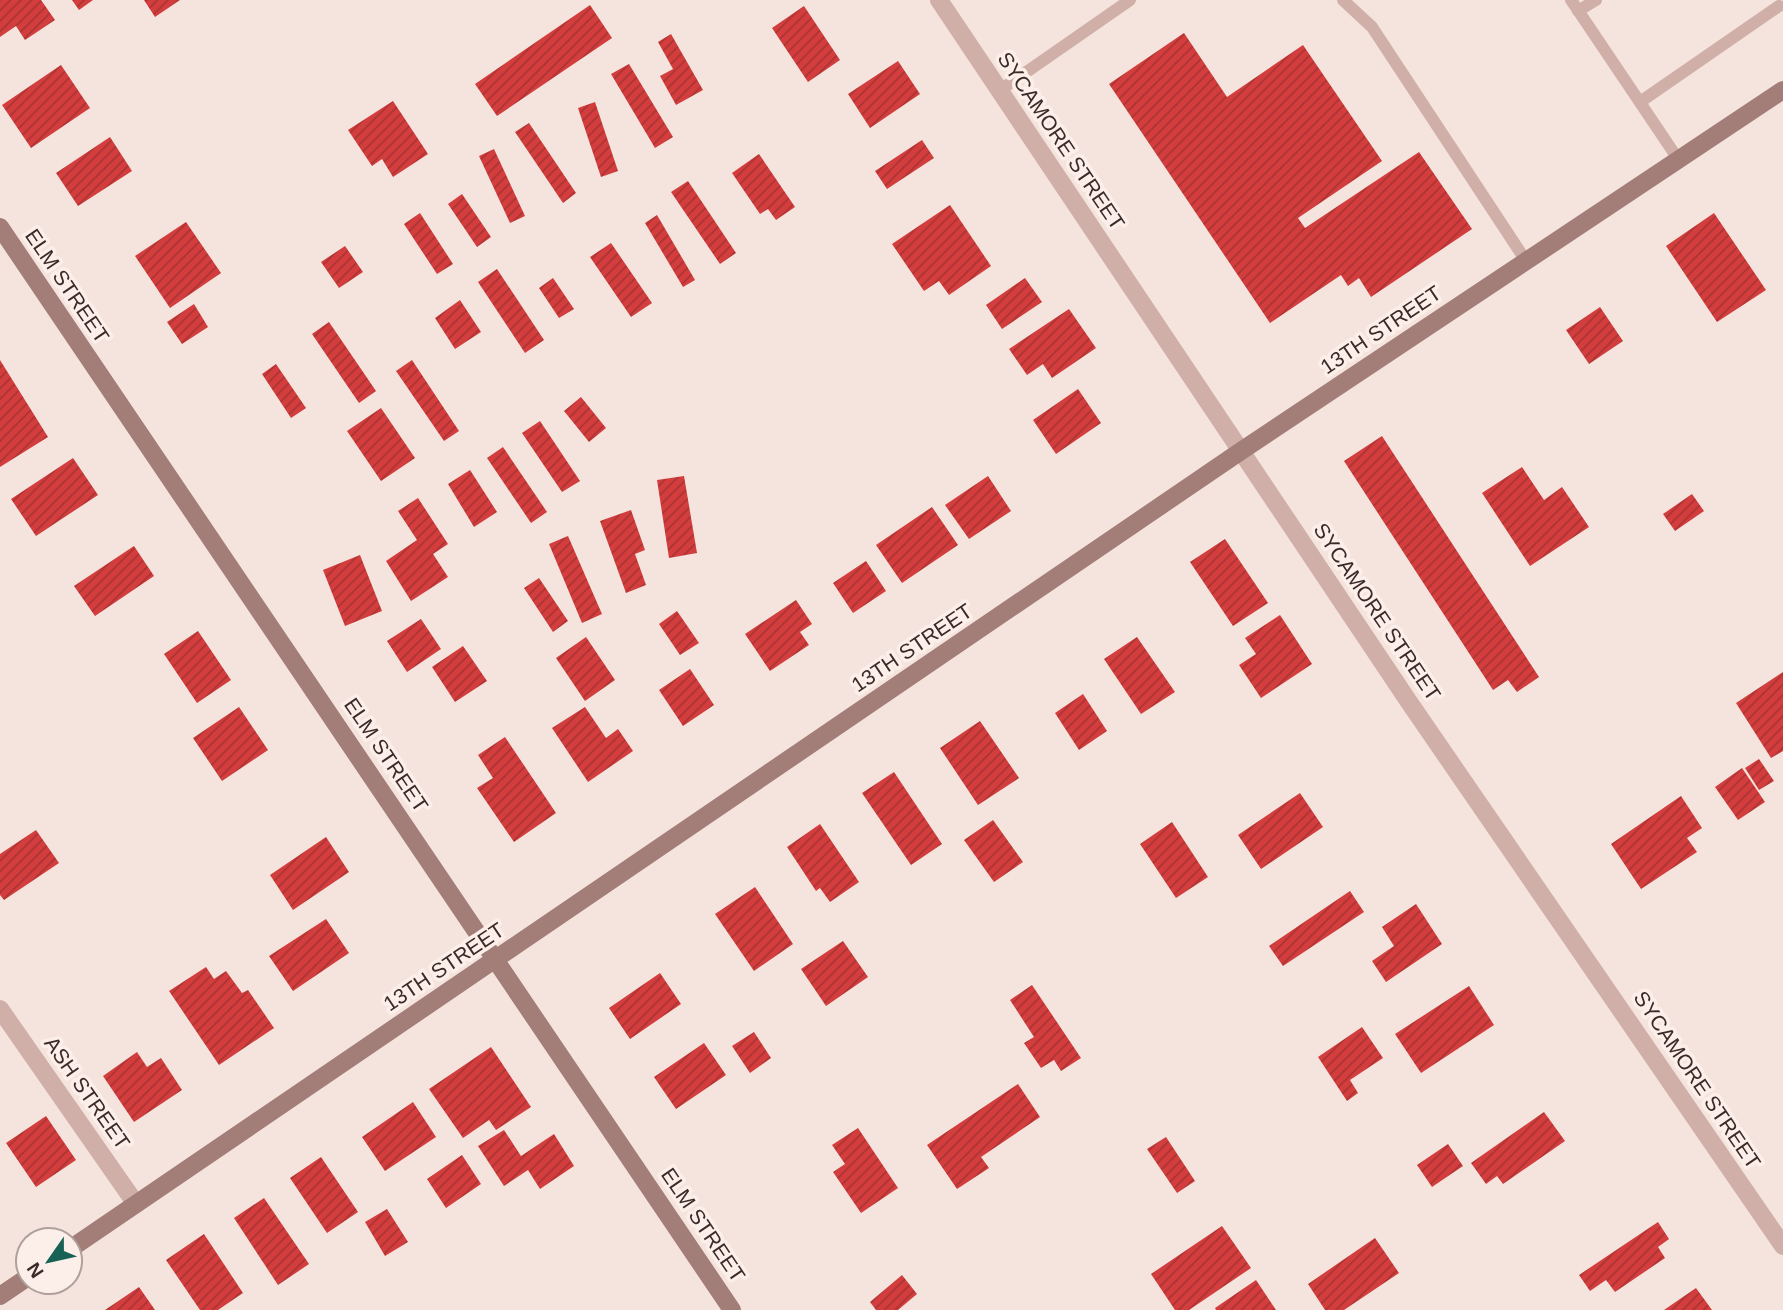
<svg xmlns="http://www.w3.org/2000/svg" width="1783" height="1310" viewBox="0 0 1783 1310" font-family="Arial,sans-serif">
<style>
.building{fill:url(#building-hatch)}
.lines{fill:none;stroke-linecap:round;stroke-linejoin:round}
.lane{stroke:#cfafa7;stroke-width:12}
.street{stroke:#cfafa7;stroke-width:18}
.secondary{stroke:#a37d78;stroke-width:18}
.labels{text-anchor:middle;stroke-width:7;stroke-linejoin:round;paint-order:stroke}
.street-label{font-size:21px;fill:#3b2a28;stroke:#fcefea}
</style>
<defs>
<pattern id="building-hatch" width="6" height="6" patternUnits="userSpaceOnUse" patternTransform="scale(1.75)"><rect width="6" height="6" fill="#d33d3d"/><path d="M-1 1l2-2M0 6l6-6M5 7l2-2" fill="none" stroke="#ac3333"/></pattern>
</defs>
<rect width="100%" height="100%" fill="#f5e4dd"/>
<path class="building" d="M0,0H41L55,20L25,40L16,26L0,37Z
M72,0H93L79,10Z
M144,0H180L155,17Z
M590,5L612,38L497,116L475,84Z
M804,6L840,60L808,82L772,28Z
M1184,33L1227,97L1303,45L1382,161L1298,218L1305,228L1419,152L1472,229L1371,297L1359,278L1348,286L1341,275L1270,323L1109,84Z
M671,34L703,90L676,105L660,76L673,69L658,42Z
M898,61L920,94L870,128L848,94Z
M629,64L673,137L655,148L611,74Z
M61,65L90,108L31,148L2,105Z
M393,101L428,154L393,177L382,159L372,166L348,130Z
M595,102L618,171L601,177L578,108Z
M529,123L576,193L563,203L515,132Z
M110,137L132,171L78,206L56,173Z
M922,140L934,158L887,189L875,171Z
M494,149L525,216L510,223L479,156Z
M759,154L795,207L776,220L768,209L760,214L732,173Z
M688,181L736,253L720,264L671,192Z
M462,194L491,237L477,247L448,204Z
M950,205L991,266L949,295L939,281L924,291L892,244Z
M420,213L453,264L437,274L404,224Z
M1714,213L1766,290L1717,322L1666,246Z
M657,215L695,280L683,287L645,223Z
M186,222L221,273L170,308L135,256Z
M611,243L652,303L631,317L590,257Z
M345,246L363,272L339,288L321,262Z
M497,269L544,340L525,353L478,282Z
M553,278L574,309L559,318L539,288Z
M1025,278L1042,302L1002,329L986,305Z
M460,300L481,332L455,349L435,318Z
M194,304L208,327L182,344L167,322Z
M1600,307L1623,341L1589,364L1566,330Z
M1069,309L1096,348L1052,378L1043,364L1027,375L1009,349Z
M329,322L376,391L359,403L312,334Z
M0,360L48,437L0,467Z
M412,360L459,431L444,441L396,371Z
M276,364L306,408L291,418L262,374Z
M1078,389L1101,423L1056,454L1033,420Z
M581,397L606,428L589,442L564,411Z
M381,408L415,458L381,481L347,431Z
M540,421L580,481L562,492L522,433Z
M1382,436L1539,677L1517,692L1508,680L1493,690L1344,461Z
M503,447L547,512L531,523L487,458Z
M73,458L98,495L36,536L11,499Z
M1522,467L1544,500L1562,487L1589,527L1530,566L1482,493Z
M470,470L497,512L474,527L448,484Z
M684,476L697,553L669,558L657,480Z
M988,476L1011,511L969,539L945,505Z
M1692,494L1704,511L1675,531L1663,514Z
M418,498L448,544L433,554L448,577L411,601L386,561L417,540L398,511Z
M932,507L958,545L902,583L876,545Z
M631,510L645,550L635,554L646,585L626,593L600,521Z
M568,536L602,614L582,623L549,544Z
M1225,539L1268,603L1233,626L1190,562Z
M134,546L154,576L95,616L74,586Z
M360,555L382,611L345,626L323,570Z
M866,561L886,591L853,613L833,583Z
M539,578L568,621L553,632L524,588Z
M796,600L812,624L800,632L809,645L770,671L745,634Z
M677,611L699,643L680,655L659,624Z
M1280,615L1312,664L1261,698L1239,665L1256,654L1245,638Z
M421,619L441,649L407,672L387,641Z
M198,631L231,680L197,703L164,654Z
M586,637L615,680L585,701L556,658Z
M1137,637L1175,692L1141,714L1104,659Z
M463,646L487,681L455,702L432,667Z
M690,669L714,705L683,726L659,690Z
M1783,672V751L1771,758L1736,703Z
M1083,694L1107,731L1079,750L1055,713Z
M239,707L268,750L222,781L193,738Z
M585,707L606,738L618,729L633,751L588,782L552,728Z
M980,721L1019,778L978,805L940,748Z
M505,737L556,813L514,842L477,788L493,778L478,755Z
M1759,759L1774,781L1759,790L1745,768Z
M1742,768L1765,802L1738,820L1715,787Z
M894,772L942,844L911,865L862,793Z
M1300,793L1323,827L1261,869L1238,835Z
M1681,796L1702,828L1687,838L1697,852L1641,889L1611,844Z
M993,820L1023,862L994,882L964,840Z
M1172,822L1208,877L1176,898L1140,844Z
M820,824L859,882L830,902L820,888L816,891L787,847Z
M36,830L59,863L4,900L0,895V854Z
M326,837L349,872L293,910L270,875Z
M755,887L793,944L754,971L715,914Z
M1350,891L1364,912L1283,966L1269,946Z
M1416,904L1442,944L1386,982L1372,961L1394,946L1382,927Z
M326,919L349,953L293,991L269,956Z
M843,941L868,977L826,1006L801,969Z
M206,967L214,979L226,971L242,993L248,990L274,1028L219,1065L169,991Z
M660,973L681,1004L630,1039L609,1008Z
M1032,985L1081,1058L1061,1071L1054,1060L1041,1068L1024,1043L1034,1037L1010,1000Z
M1469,986L1494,1025L1421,1073L1395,1034Z
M1362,1027L1383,1058L1350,1080L1358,1093L1347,1101L1318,1057Z
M754,1032L771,1058L750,1073L732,1046Z
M704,1043L726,1075L676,1109L654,1077Z
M491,1047L531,1107L496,1130L489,1120L463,1138L429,1089Z
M137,1052L147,1067L161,1058L182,1090L134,1122L103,1076Z
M1018,1084L1040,1117L981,1157L989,1168L957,1189L927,1145Z
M413,1102L436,1137L385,1171L362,1137Z
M1544,1112L1565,1141L1503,1184L1497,1176L1486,1184L1471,1163Z
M46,1116L76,1160L36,1187L6,1143Z
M858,1128L898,1188L861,1213L833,1172L845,1164L832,1145Z
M504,1130L521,1156L554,1134L574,1166L540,1189L528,1170L504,1186L478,1146Z
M1166,1137L1195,1181L1177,1193L1147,1149Z
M1448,1144L1463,1166L1432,1187L1417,1165Z
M462,1155L481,1184L446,1208L427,1179Z
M321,1157L358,1212L327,1233L290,1178Z
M264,1198L309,1264L278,1285L234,1218Z
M387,1209L408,1242L385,1256L365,1222Z
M1658,1222L1669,1239L1658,1247L1665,1258L1615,1292L1606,1280L1590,1291L1579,1275Z
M1222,1226L1251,1268L1189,1310H1175L1151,1274Z
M204,1234L243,1293L218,1310H200L166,1260Z
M1375,1238L1399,1273L1344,1310H1325L1308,1284Z
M902,1275L917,1294L898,1310H876L870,1302Z
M1256,1280L1276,1310H1216L1215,1308Z
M139,1287L155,1310H105Z
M1696,1288L1712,1310H1664Z"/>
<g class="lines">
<path class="lane" d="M1343,0L1372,27L1526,261
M1571,0L1678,159
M1578,11L1596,0
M999,91L1130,0
M1640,102L1779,6"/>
<path class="street" d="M939,0L1409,702L1783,1246
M0,1009L136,1204"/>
<path class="secondary" d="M0,227L732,1310
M70,1249L1241,451L1783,90
M0,1296L28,1277"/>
</g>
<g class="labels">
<g class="street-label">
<text transform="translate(1061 141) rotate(56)" y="7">SYCAMORE STREET</text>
<text transform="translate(67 286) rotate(56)" y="7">ELM STREET</text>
<text transform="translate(1381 330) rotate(-34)" y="7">13TH STREET</text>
<text transform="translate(1377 612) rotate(56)" y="7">SYCAMORE STREET</text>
<text transform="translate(912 648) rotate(-34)" y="7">13TH STREET</text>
<text transform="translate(386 755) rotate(56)" y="7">ELM STREET</text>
<text transform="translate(444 967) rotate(-34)" y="7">13TH STREET</text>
<text transform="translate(1697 1080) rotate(56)" y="7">SYCAMORE STREET</text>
<text transform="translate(87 1093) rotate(55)" y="7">ASH STREET</text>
<text transform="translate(703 1225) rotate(56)" y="7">ELM STREET</text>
</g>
</g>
<g transform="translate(49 1261) rotate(236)"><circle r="33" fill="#fcefea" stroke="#afa09c" stroke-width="2"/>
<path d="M0-5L12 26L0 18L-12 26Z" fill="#186155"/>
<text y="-10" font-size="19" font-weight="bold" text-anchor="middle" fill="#3b2a28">N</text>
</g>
</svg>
